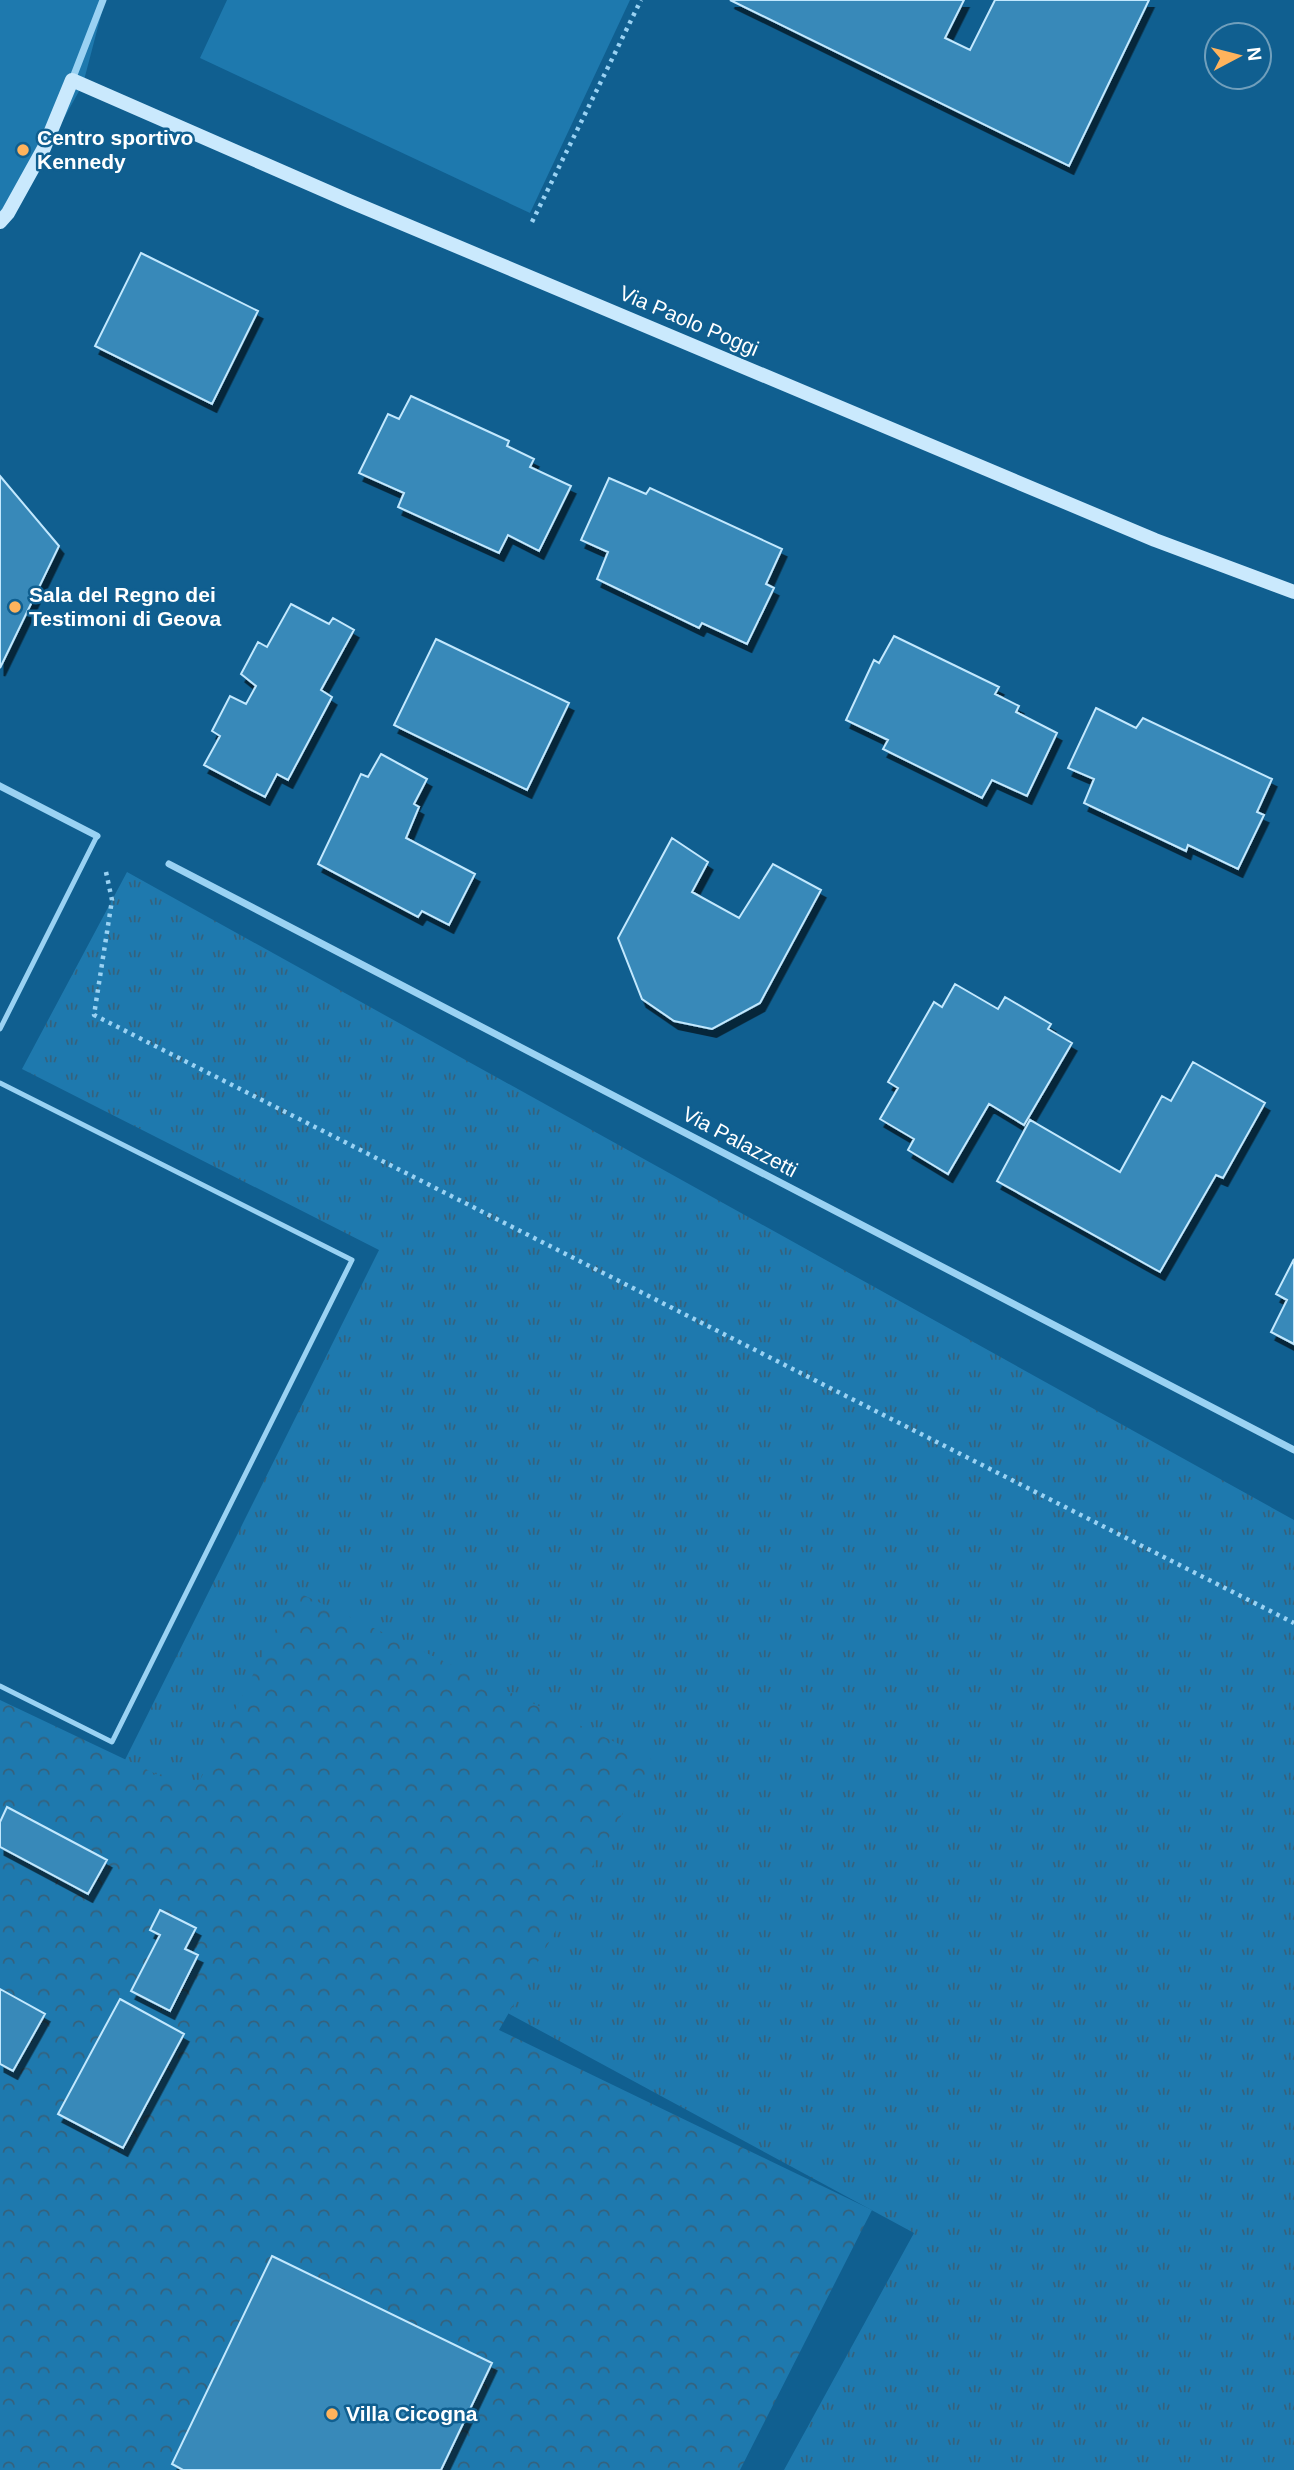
<svg xmlns="http://www.w3.org/2000/svg" width="1294" height="2470" viewBox="0 0 1294 2470" font-family="Arial,sans-serif">
<style>
.grass{fill:url(#grass-tufts)}
.forest{fill:url(#forest-crowns)}
.pitch{fill:#1e79ae}
.building{fill:#3889b9;stroke:#c2e8fe;stroke-width:2;filter:url(#shadow)}
.lines{fill:none;stroke-linecap:round;stroke-linejoin:round}
.path{stroke:#9ad2f3;stroke-width:4.5;stroke-dasharray:3.5 5;stroke-linecap:butt}
.service{stroke:#9ad2f3;stroke-width:5}
.minor{stroke:#9ad2f3;stroke-width:7}
.secondary{stroke:#cae9fd;stroke-width:14}
.poi-dot{fill:#ffb35c;stroke:#105f90;stroke-width:2.5}
.labels{text-anchor:middle;stroke-width:5;stroke-linejoin:round;paint-order:stroke}
.poi-label{font-size:21px;font-weight:bold;fill:#fff;stroke:#105f90;text-anchor:start}
.street-label{font-size:21px;fill:#fff;stroke:#105f90}
</style>
<defs>
<pattern id="grass-tufts" width="24" height="20" patternUnits="userSpaceOnUse" patternTransform="scale(1.75)"><rect width="24" height="20" fill="#1e79ae"/><path d="M3 7l-1-3M5 7V3M7 7l1-3M15 17l-1-3M17 17v-4M19 17l1-3" fill="none" stroke="#35627d"/></pattern>
<pattern id="forest-crowns" width="20" height="18" patternUnits="userSpaceOnUse" patternTransform="scale(1.75)"><rect width="20" height="18" fill="#1e79ae"/><path d="M2 6a3 3 0 1 1 6 0M12 15a3 3 0 1 1 6 0" fill="none" stroke="#35627d"/></pattern>
<filter id="shadow"><feDropShadow dx="4.5" dy="8" stdDeviation="0" flood-color="#0009"/></filter>
</defs>
<rect width="100%" height="100%" fill="#105f90"/>
<path class="grass" d="M127,872L1294,1520V2470H784L914,2233L107,1796L379,1250L22,1069Z"/>
<path class="forest" d="M295,1591L653,1760L499,2030L872,2210L740,2470H0V1700L194,1792Z"/>
<path class="pitch" d="M0,0H105L83,84L9,217L0,222Z
M227,0H630L530,213L200,58Z"/>
<path class="building" d="M730,0H964L945,38L970,50L995,0H1149L1069,166Z
M141,253L258,311L212,404L95,346Z
M411,396L509,441L507,446L534,459L530,467L571,486L539,551L508,535L499,553L398,507L404,493L359,473L388,414L399,419Z
M0,476L59,546L0,668Z
M609,478L646,494L650,488L782,549L766,584L774,588L747,644L702,623L699,628L597,579L608,552L581,540Z
M291,604L329,624L333,618L354,630L321,690L332,697L288,780L277,774L265,797L204,765L220,736L212,731L230,696L246,704L256,686L241,674L258,642L267,647Z
M894,636L999,687L995,694L1019,706L1016,712L1057,733L1027,796L992,780L982,798L883,749L888,740L846,720L874,660L879,663Z
M436,639L569,703L527,790L394,725Z
M1096,708L1136,728L1143,718L1272,779L1257,812L1264,815L1238,869L1188,845L1186,851L1084,803L1094,779L1068,768Z
M381,754L427,779L414,804L419,807L406,838L475,874L449,925L422,911L418,917L318,864L361,774L368,777Z
M672,838L708,862L692,892L739,918L773,864L821,890L760,1003L712,1029L674,1021L642,999L618,938Z
M955,984L998,1009L1005,997L1051,1024L1048,1029L1072,1043L1024,1125L989,1104L948,1174L908,1150L914,1139L880,1119L898,1088L888,1082L934,1002L942,1007Z
M1193,1062L1265,1103L1223,1178L1216,1175L1160,1272L997,1181L1030,1120L1120,1172L1162,1096L1171,1101Z
M1294,1259V1344L1271,1332L1287,1300L1276,1294Z
M7,1807L107,1860L88,1894L0,1847V1822Z
M160,1910L196,1928L185,1949L198,1955L170,2011L131,1991L160,1935L150,1930Z
M0,1989L45,2014L13,2071L0,2064Z
M120,1999L184,2034L123,2148L58,2114Z
M272,2256L492,2363L441,2470H183L172,2464Z"/>
<g class="lines">
<path class="path" d="M532,222L641,0
M106,872L112,900L94,1015L1294,1623"/>
<path class="service" d="M0,1029L97,836
M0,1083L352,1260L112,1742L0,1686"/>
<path class="minor" d="M72,80L103,0
M0,786L97,836
M169,864L1294,1450"/>
<path class="secondary" d="M0,222L8,213L44,148L72,80L349,201L1155,540L1294,592"/>
</g>
<g class="poi-dot">
<circle cx="23" cy="150" r="7"/>
<circle cx="15" cy="607" r="7"/>
<circle cx="332" cy="2414" r="7"/>
</g>
<g class="labels">
<g class="poi-label">
<text x="37" y="145">Centro sportivo<tspan x="37" dy="24">Kennedy</tspan></text>
<text x="29" y="602">Sala del Regno dei<tspan x="29" dy="24">Testimoni di Geova</tspan></text>
<text x="346" y="2421">Villa Cicogna</text>
</g>
<g class="street-label">
<text transform="translate(689 321) rotate(23)" y="7">Via Paolo Poggi</text>
<text transform="translate(740 1142) rotate(28)" y="7">Via Palazzetti</text>
</g>
</g>
<g transform="translate(1238 56) rotate(83)"><circle r="33" fill="#105f90" stroke="#709fbc" stroke-width="2"/>
<path d="M0-5L12 26L0 18L-12 26Z" fill="#ffb35c"/>
<text y="-10" font-size="19" font-weight="bold" text-anchor="middle" fill="#ffffff">N</text>
</g>
</svg>
